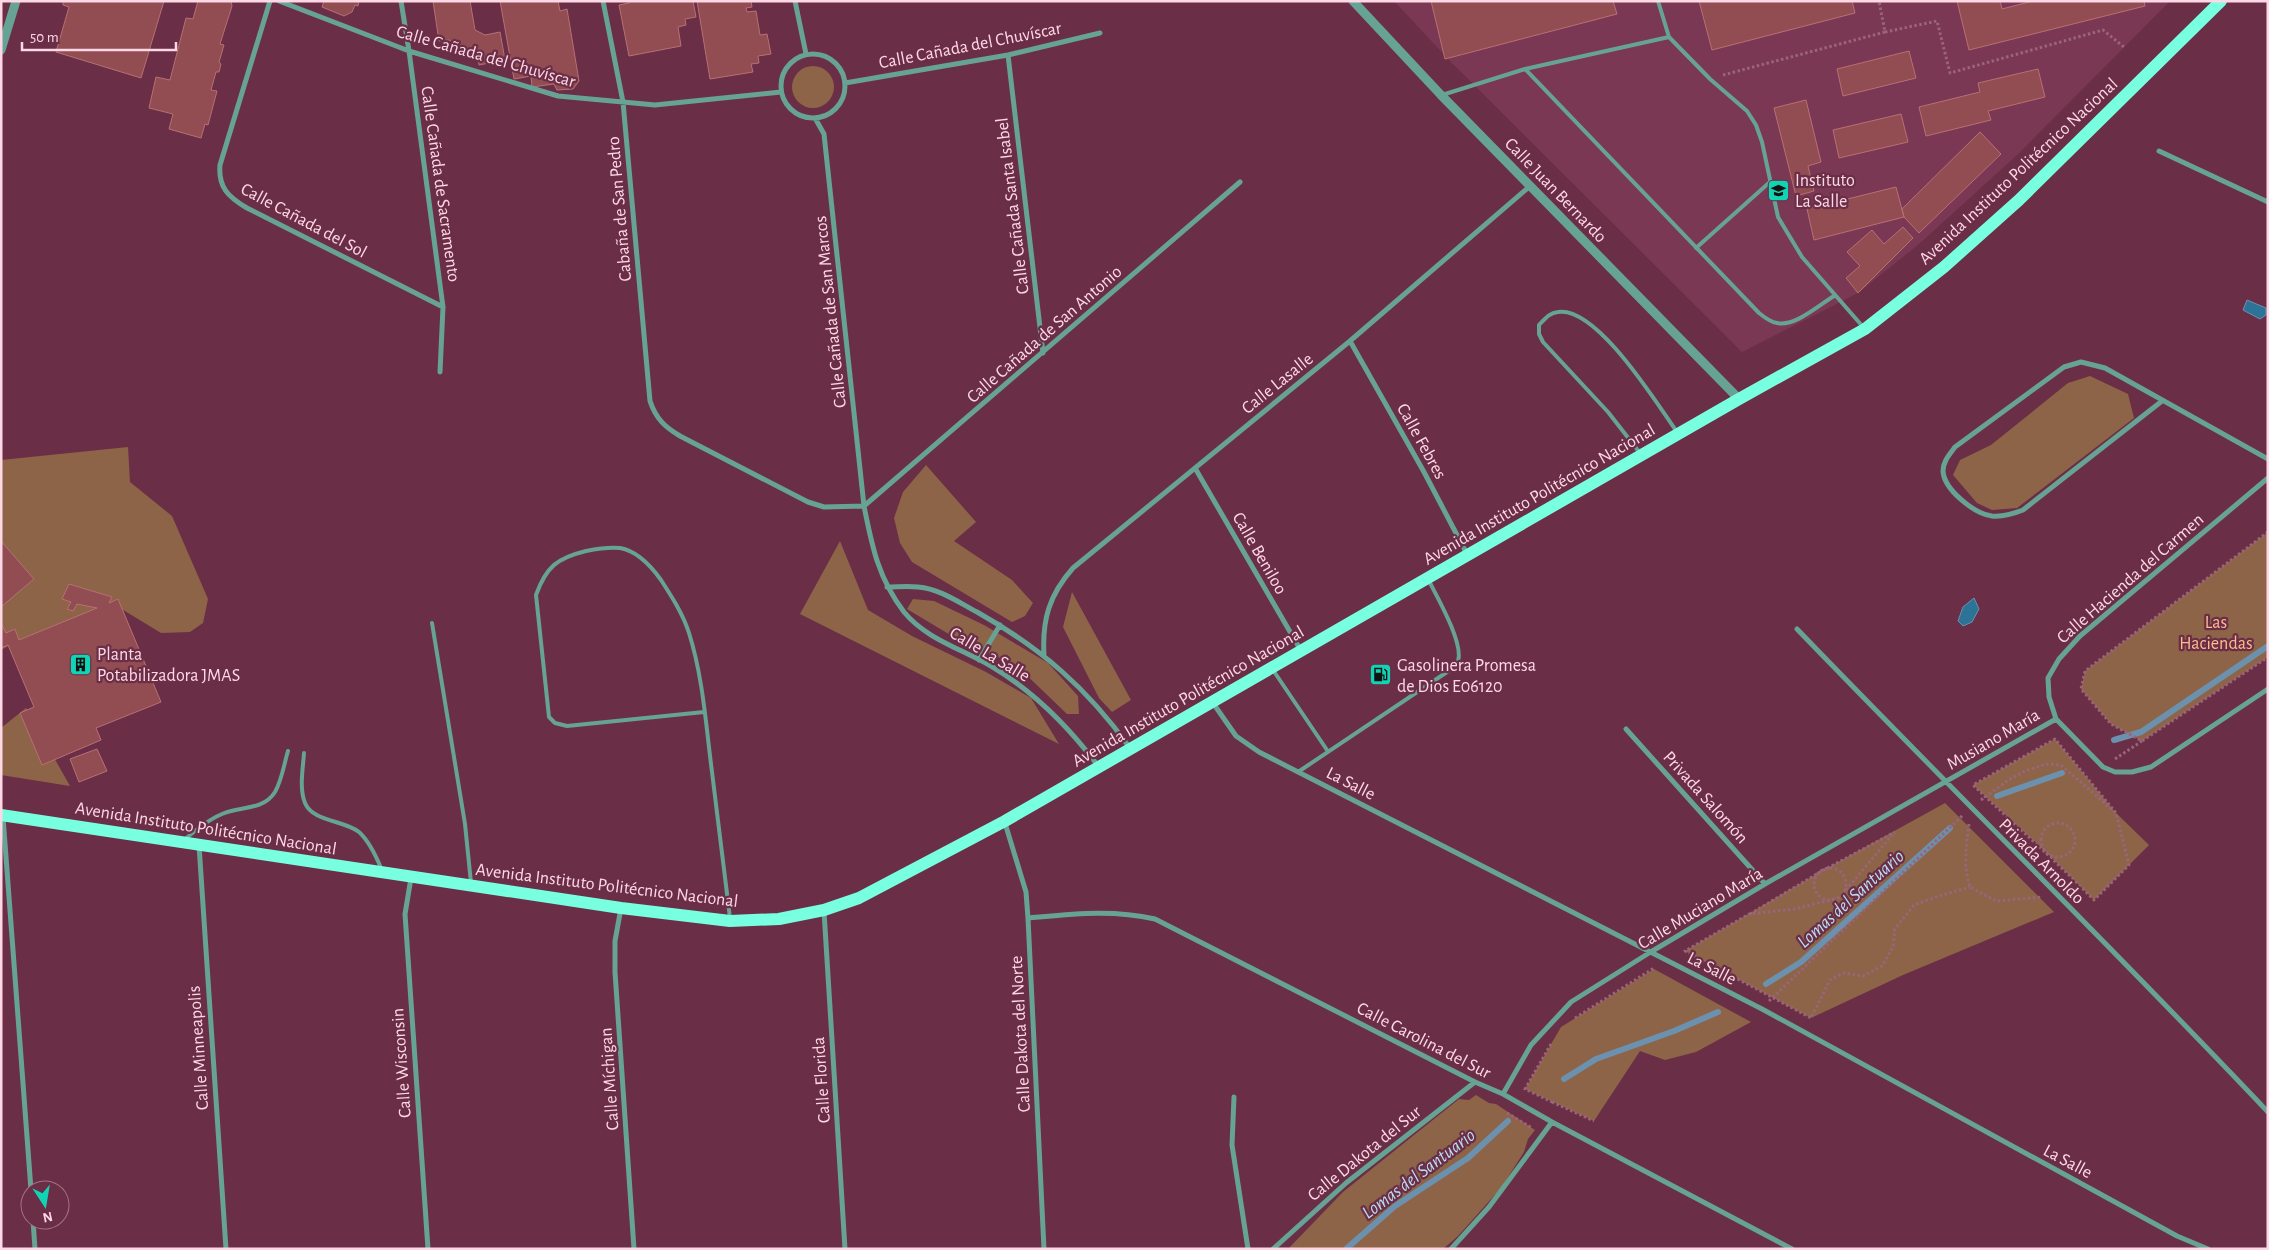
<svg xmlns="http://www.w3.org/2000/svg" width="2269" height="1250" viewBox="0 0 2269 1250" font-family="'Alegreya Sans',sans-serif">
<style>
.built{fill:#7b3854}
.green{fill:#8d6447}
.water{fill:#2d7297;stroke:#6c91ae}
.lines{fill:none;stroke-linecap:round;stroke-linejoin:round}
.stream{stroke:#6c91ae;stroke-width:6}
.building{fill:#914d52;stroke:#b87074}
.path{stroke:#9a6479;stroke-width:3;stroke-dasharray:2.5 2.5;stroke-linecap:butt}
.service{stroke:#66a394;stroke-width:4}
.minor{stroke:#66a394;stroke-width:5}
.tertiary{stroke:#66a394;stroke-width:9}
.primary{stroke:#78ffe0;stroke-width:12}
.labels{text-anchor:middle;stroke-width:4.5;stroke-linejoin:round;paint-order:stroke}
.street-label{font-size:18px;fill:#ffd8e5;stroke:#6b2e47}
.poi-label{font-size:18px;fill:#ffd8e5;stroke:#6b2e47;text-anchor:start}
.park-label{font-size:18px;fill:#fdbc8e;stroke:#6b2e47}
.water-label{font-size:19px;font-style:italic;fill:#bbdef4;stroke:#6b2e47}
</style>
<rect width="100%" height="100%" fill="#6b2e47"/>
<path class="built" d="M1394,1H2170L2017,155L1919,244L1858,293L1742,352L1450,61Z"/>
<path class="green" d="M792 87a21 21 0 1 1 42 0a21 21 0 1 1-42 0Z
M2090,376L2128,394L2134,418L2017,508L1992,510L1977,503L1953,475L1960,460L1991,445L2068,383Z
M128,447L130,482L172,516L208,599L203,623L190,632L161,633L115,605L19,640L1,650V460Z
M926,465L976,522L954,541L1012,580L1033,603L1025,616L1012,622L912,562L900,543L894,518L903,492Z
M2268,532V657L2142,741L2111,724L2081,689L2085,671Z
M840,541L868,610L912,636L986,672L1031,698L1059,744L800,614Z
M1072,592L1131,700L1112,712L1099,698L1063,627Z
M913,599L934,601L984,625L1048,663L1078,696L1079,714H1067L1015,664L962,642L907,609Z
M26,708L70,786L1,775V728Z
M2055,739L2116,813L2149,845L2094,900L2045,851L1973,785Z
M1945,803L2054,912L1903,975L1811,1018L1685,951L1820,872Z
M1654,969L1751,1022L1696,1052L1665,1060L1640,1051L1594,1121L1525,1089L1561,1027Z
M1476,1095L1489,1103L1496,1104L1535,1130L1528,1139L1524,1152L1501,1188L1458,1236L1443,1249H1288L1343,1192L1459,1099L1469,1100Z"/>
<path class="water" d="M2247,300L2266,308V315L2260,319L2243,310Z
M1974,598L1979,609L1972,622L1963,626L1958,621L1963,607Z"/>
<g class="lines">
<path class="stream" d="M2114,740L2141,732L2268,646
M1997,796L2062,773
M1766,984L1801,962L1950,828
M1564,1079L1596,1059L1674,1031L1718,1012
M1346,1249L1395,1206L1468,1158L1508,1121"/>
</g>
<path class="building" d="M63,1H164L141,78L56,52L69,7L63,5Z
M198,1H231L232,6L220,44L224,45L219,62L221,64L219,72H216L211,90L217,91L208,125L205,124L201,138L169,129L173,114L149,108L156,77L170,80L186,18L193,19Z
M324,1H359L358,6L355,5L352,12L344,16L322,7Z
M433,1H470L475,30L485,35L500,32L505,60L479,65L477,50L471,51L472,56L464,57L462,46L449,40L439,41Z
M500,1H558L560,11L567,9L579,81L573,89L557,90L554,84L532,87L531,76L514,79Z
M629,1H693L696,17L685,19L686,25L678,27L681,46L629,56L619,5L629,3Z
M697,1H751L752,7L746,8L747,12L756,11L760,35L767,34L771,54L758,56L759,63L751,64L753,72L710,79Z
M1431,1H1613L1617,14L1445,59Z
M1699,1H1852L1855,13L1712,50Z
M1957,1H2000L2002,9L2033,1H2144L2145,6L1969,50Z
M1909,51L1916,78L1843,96L1837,69Z
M2038,69L2045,97L1988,111L1991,120L1926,136L1919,107L1980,92L1978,83Z
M1806,100L1821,162L1808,166L1814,191L1796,196L1774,108Z
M1901,114L1908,142L1839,158L1833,130Z
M1980,132L2001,154L1919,233L1904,217L1902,209Z
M1896,187L1904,217L1814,240L1807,209Z
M1903,227L1913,238L1858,293L1846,278L1860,266L1847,252L1872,230L1884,244Z
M1,541L34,579L1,607Z
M69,584L112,597L109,603L118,599L161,702L96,728L101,740L42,765L20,713L34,707L8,645L1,648V623L6,633L15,629L19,640L97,608L77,604L73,611L67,609L71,602L62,599Z
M97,749L107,771L79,782L70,759Z"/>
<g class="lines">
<path class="path" d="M1885,32L1937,21L1950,73L2103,30L2124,47
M1723,75L1885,32L1879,1
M2268,532L2085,671L2081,689L2111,724L2142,741L2268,657
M2115,759L2142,741
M1981,800L2007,781L2025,771L2046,764L2061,765L2116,813L2129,865L2094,900C2055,860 2013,823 1973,785L2055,739L2116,813
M2041 840a17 17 0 1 1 34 0a17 17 0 1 1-34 0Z
M1969,824C1966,846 1963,866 1970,887L1996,901L2042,897
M1814 884a16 16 0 1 1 32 0a16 16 0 1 1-32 0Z
M1846,890L1893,834
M1834,899L1795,909L1749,914L1685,951L1811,1018L1830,980L1844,973L1863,976L1882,966L1893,947L1895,929L1914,905L1939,896L1970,887
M1750,914L1820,872L1895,832
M1769,1001L1963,815
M1575,1018L1654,968
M1551,1044L1525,1089L1552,1102
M1552,1102L1594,1121
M1507,1113L1532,1128"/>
<path class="service" d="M1658,1L1669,37L1710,79L1747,111L1756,125L1762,142L1778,217L1802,257L1864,328
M1525,69L1759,313C1764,317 1770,322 1777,323C1795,327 1819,305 1834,296
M1442,95L1525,69L1669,37
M1696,248L1771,181
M1640,453L1608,412L1543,342L1539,334V325C1545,319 1549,313 1558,312C1597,306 1657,404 1677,432
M432,623L465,824L471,883
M1273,670L1327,750
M704,712L567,726L555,723L549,717L536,595C546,567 557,558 586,551C596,549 610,547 620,548C638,551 651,566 661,580C672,597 683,614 689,633C703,677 706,726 712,772C718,821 724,869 730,918
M304,753C303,769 299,788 305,803C313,822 344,820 359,832C369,841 376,856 381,868
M1298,772L1450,670C1452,667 1457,664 1458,661C1464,643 1436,595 1428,579
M184,840C196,830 208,820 222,814C240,806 263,811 275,792C282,780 284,764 288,751"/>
<path class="minor" d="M270,1L220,165C218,187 228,197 247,208L443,307
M279,1L409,51L558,96L655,105L781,92
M401,1L409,51L443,307L440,372
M603,1L623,102L650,401C656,419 665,427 680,436L808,502L824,507L864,506
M795,1L806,54
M781 86a32 32 0 1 1 64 0a32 32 0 1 1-64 0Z
M1008,55L1043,353
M845,83L1008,55L1100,33
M815,118L824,134L864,506C872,546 878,578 904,612C926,639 962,649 991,666C1035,692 1069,727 1099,767
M2159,151L2268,202
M1350,341L1424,472L1468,556
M2162,401L2023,510C2013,514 2003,517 1992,516C1975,514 1944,490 1943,471C1943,461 1950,454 1955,447L2064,367L2081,362L2105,368L2268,459
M1195,468L1300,649
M2268,478L2080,636L2059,659L2048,678L2049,697L2056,719L2103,767L2115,772H2132L2151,767L2268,689
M864,506L1240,182
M887,587C897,587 908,586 918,587C940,589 958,602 977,612C1041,648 1087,688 1130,748
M1797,629C1953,791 2114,949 2268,1112
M1044,655C1042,620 1049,595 1073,568L1350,341L1530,186
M979,660L1000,625
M1213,703L1236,736L1259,752L1762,1009L2177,1236L2208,1249
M1626,729L1765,884
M3,817L31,1190
M1005,823L1026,892L1028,918L1044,1249
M199,845L226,1249
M411,878L405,914L428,1249
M621,908L615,941V972L634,1249
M824,911L845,1249
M1028,918C1072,914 1111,909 1155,919L1475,1082L1503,1094L1552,1122L1792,1249
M1503,1094L1531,1045L1571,1002L1649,953L1765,884L2056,719
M1234,1097L1232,1145L1248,1249
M33,1220L35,1249
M1273,1249L1346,1183L1475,1082
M1451,1249L1489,1207L1552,1122"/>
<path class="tertiary" d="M1353,1L1441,95L1739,399
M1,50L16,1"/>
<path class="primary" d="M1,815L621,908L730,921L779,919L824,910L859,898L1005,821L1739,399L1865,329L1944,267L2019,200L2221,1"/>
</g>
<defs>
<symbol id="school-square" viewBox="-11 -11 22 22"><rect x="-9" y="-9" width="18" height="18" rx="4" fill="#10d5b4" stroke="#6b2e47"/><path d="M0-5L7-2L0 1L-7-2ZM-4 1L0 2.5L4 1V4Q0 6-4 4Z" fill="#111"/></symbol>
<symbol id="building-square" viewBox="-11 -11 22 22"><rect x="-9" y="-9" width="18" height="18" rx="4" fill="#10d5b4" stroke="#6b2e47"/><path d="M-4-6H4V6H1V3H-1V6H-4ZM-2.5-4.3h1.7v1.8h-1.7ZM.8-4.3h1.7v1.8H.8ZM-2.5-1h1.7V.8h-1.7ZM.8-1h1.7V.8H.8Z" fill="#111"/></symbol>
<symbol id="fuel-square" viewBox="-11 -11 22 22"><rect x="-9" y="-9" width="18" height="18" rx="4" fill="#10d5b4" stroke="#6b2e47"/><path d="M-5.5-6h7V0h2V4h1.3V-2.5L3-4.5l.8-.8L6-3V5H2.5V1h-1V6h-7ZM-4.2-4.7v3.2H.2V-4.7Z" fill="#111"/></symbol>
</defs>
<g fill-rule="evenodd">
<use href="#school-square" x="1766" y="178" width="25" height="25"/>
<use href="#building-square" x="68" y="652" width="25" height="25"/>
<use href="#fuel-square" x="1368" y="662" width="25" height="25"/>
</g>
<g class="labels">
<g class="street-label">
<text transform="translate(970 45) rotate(-11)" y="6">Calle Cañada del Chuvíscar</text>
<text transform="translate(486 56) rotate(16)" y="6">Calle Cañada del Chuvíscar</text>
<text transform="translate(2018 171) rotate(-43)" y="6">Avenida Instituto Politécnico Nacional</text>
<text transform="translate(441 184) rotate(82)" y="6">Calle Cañada de Sacramento</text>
<text transform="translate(1556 190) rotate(46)" y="6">Calle Juan Bernardo</text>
<text transform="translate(1012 206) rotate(-97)" y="6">Calle Cañada Santa Isabel</text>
<text transform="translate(619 209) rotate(-95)" y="6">Cabaña de San Pedro</text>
<text transform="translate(304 220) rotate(28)" y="6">Calle Cañada del Sol</text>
<text transform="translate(830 312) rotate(-96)" y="6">Calle Cañada de San Marcos</text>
<text transform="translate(1044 334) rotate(-41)" y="6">Calle Cañada de San Antonio</text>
<text transform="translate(1277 383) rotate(-39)" y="6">Calle Lasalle</text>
<text transform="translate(1422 441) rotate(61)" y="6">Calle Febres</text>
<text transform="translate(1539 494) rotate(-30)" y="6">Avenida Instituto Politécnico Nacional</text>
<text transform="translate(1260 553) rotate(60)" y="6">Calle Beniloo</text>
<text transform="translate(2130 578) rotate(-41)" y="6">Calle Hacienda del Carmen</text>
<text transform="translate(990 654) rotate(31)" y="6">Calle La Salle</text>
<text transform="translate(1188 696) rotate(-30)" y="6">Avenida Instituto Politécnico Nacional</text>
<text transform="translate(1993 739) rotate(-30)" y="6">Musiano María</text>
<text transform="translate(1351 783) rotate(27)" y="6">La Salle</text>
<text transform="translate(1706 797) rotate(48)" y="6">Privada Salomón</text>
<text transform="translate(206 828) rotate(9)" y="6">Avenida Instituto Politécnico Nacional</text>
<text transform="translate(2042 861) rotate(45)" y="6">Privada Arnoldo</text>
<text transform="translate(607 885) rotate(7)" y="6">Avenida Instituto Politécnico Nacional</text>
<text transform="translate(1700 908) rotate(-31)" y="6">Calle Muciano María</text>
<text transform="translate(1712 968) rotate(27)" y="6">La Salle</text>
<text transform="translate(1020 1034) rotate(-93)" y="6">Calle Dakota del Norte</text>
<text transform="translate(1424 1040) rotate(27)" y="6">Calle Carolina del Sur</text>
<text transform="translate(198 1048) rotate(-94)" y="6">Calle Minneapolis</text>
<text transform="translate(401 1063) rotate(-94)" y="6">Calle Wisconsin</text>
<text transform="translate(609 1079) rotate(-94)" y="6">Calle Míchigan</text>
<text transform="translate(821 1080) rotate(-94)" y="6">Calle Florida</text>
<text transform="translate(1364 1153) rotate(-39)" y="6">Calle Dakota del Sur</text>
<text transform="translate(2068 1161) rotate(28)" y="6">La Salle</text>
</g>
<g class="poi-label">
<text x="1795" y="186">Instituto<tspan x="1795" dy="21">La Salle</tspan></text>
<text x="97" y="660">Planta<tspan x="97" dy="21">Potabilizadora JMAS</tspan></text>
<text x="1397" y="671">Gasolinera Promesa<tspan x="1397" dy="21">de Dios E06120</tspan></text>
</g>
<g class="park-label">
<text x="2216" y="628">Las<tspan x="2216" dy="21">Haciendas</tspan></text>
</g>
<g class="water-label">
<text transform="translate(1850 898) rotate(-42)" y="7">Lomas del Santuario</text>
<text transform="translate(1418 1173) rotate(-37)" y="7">Lomas del Santuario</text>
</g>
</g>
<rect width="2269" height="1250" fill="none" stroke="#ffd8e5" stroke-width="5"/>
<g transform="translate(45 1205) rotate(168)"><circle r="24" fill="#6b2e47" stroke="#a67286"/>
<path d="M0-4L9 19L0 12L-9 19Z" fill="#10d5b4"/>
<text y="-8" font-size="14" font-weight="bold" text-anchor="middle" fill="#ffd8e5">N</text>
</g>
<path d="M22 42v8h154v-8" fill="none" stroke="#ffd8e5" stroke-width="2.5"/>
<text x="30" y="42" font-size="15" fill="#ffd8e5" stroke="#6b2e47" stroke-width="4" paint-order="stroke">50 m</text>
</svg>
